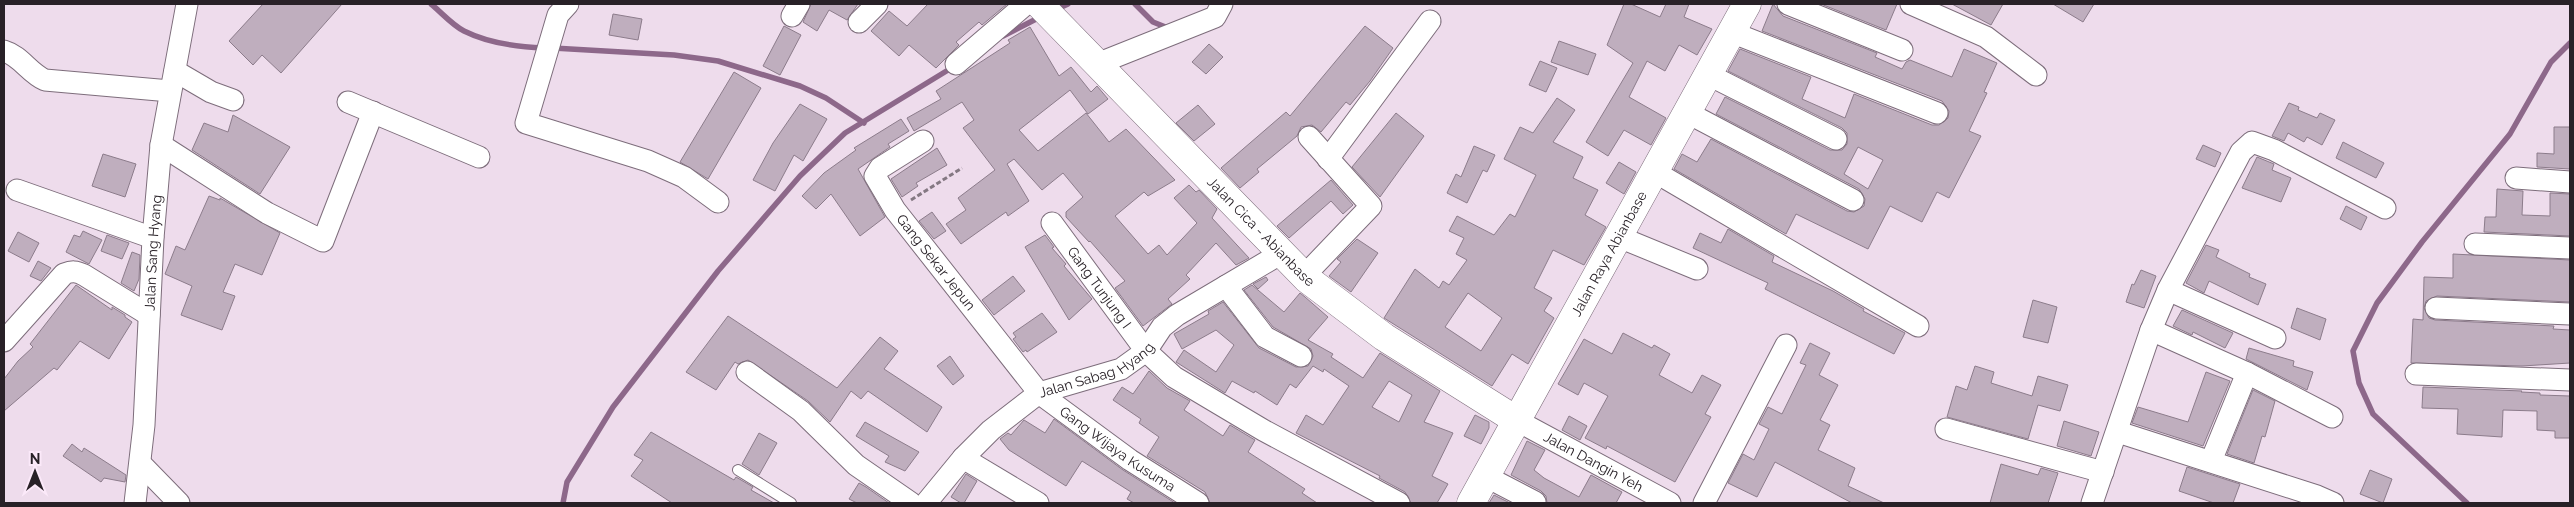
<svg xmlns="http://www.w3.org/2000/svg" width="2574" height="507" viewBox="0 0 2574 507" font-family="Raleway,sans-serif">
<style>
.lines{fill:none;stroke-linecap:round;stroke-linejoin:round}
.stream{stroke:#8d688a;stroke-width:5.5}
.building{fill:#bfaebe;stroke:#8c7c8b;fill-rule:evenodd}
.lane-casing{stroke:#7d6d7b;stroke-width:12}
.street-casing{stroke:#7d6d7b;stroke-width:23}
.secondary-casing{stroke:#7d6d7b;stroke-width:29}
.path{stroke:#847882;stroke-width:3;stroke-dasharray:5 2.5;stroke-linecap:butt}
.lane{stroke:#fff;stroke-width:10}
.street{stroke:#fff;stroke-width:21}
.secondary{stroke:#fff;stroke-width:28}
.labels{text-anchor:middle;stroke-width:4.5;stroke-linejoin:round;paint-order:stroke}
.street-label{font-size:14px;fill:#282127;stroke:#fbe9f9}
</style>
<rect width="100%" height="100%" fill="#eedcec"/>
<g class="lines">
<path class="stream" d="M431,4C441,12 452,25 464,31C488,43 517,47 544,48
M1135,4L1153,22L1168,28
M1055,10L1068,4
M1003,36L1042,16
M553,48L674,55L718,61L800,86L826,98L864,123
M563,503L567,482L613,407L718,271L800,176L845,133L953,67
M2467,503L2373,414L2359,383L2353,351L2377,303L2422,242L2510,134L2551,62L2570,43"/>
</g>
<path class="building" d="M263,4H342L281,73L262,55L253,65L229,41Z
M811,4H858L847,20L829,10L817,31L803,22Z
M928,4H1007L982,25L979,22L956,42L959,45L936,68L909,45L899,56L871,31L889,11L907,26Z
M1624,4H1631L1660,17L1666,4H1689L1684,17L1712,29L1697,55L1679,45L1665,71L1647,61L1629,97L1666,118L1651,145L1624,130L1608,156L1586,142L1633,63L1607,45Z
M1773,4L1783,16L1877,53L1875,57L1902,69L1906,62L1910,60L1952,77L1964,49L1997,63L1984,92L1987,93L1969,131L1981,136L1949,198L1937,192L1922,222L1890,206L1868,249L1796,214L1786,234L1674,169L1682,154L1697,162L1711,139L1847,211L1854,212L1864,206L1865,199L1859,189L1716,114L1725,97L1830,150H1842L1847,144V133L1842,128L1728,71L1740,49L1811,77L1802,99L1845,118L1854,94L1932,125H1939L1948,118L1949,111L1942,101L1762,31ZM1858,147L1883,160L1868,189L1844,174Z
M1821,4H1897L1886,30Z
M1952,4H2003L1991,25Z
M2053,4H2094L2083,22Z
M613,14L642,19L638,40L609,35Z
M784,26L801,35L780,75L763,66Z
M1365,26L1393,48L1370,81L1350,105L1346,102L1321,132L1312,125L1301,127L1297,136L1257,169L1259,172L1240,188L1221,168L1286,112L1290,116Z
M1030,27L1059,76L1071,67L1091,92L1097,86L1108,99L1088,114L1070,90L1019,130L1038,151L1086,113L1109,142L1126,129L1175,180L1148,196L1144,192L1115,216L1148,254L1159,245L1167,255L1197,223L1174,198L1189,185L1196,192L1199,190L1217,209L1212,218L1249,258L1236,265L1216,243L1186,275L1190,279L1168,299L1172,304L1143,326L1115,288L1125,281L1090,241L1089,242L1066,217V212L1083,197L1063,173L1042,190L1014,159L1007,164L1029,201L1008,216L1006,212L961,244L946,224L966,210L958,198L995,170L963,128L974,120L962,102L914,131L907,118L941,99L936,91L1010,43L1008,40Z
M1559,41L1596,54L1588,75L1551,62Z
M1209,44L1223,57L1206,74L1192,62Z
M1540,61L1557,68L1546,92L1529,85Z
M734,72L761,88L708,179L680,162Z
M1557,98L1575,110L1553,142L1583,157L1573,178L1598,190L1585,215L1606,227L1584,265L1553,250L1534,288L1552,298L1544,311L1554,318L1528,364L1512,354L1492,386L1384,318L1415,269L1439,288L1443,281L1449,285L1467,260L1456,254L1464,238L1449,231L1457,216L1494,235L1510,214L1515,217L1536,175L1504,159L1520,127L1533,133ZM1468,293L1502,318L1481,351L1445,327Z
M2289,103L2299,107L2298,110L2317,118L2320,113L2335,120L2322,145L2307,137L2304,142L2288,133L2284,141L2272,136Z
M800,104L827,119L803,161L794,155L775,191L753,180L773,143Z
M1198,105L1215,124L1194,141L1176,123Z
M1396,113L1424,136L1380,197L1352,167Z
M233,115L290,147L260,194L192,150L204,123L228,132Z
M901,119L909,131L888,144L890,147L858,169L885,217L860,236L831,194L816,209L802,196L824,173L856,150L854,148Z
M2554,127H2570V169L2537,167V153L2554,154Z
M2343,142L2384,163L2376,178L2336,158Z
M2203,145L2221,153L2215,167L2196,159Z
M1474,146L1495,155L1487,172L1483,170L1467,203L1447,193L1456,174L1461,177Z
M937,148L947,165L916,183L918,186L902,197L891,179Z
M103,154L136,164L125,197L92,186Z
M2257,157L2274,164L2272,170L2291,178L2281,202L2242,188Z
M1619,162L1636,172L1624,194L1606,183Z
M1331,180L1353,205L1343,214L1331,201L1289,238L1277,226Z
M2497,189L2523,191L2522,215L2550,216V193L2570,194V236L2484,232L2485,217H2496Z
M209,196L220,200V198L280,233L262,275L235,264L223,292L235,296L222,330L181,315L192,286L165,274L176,246L185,250Z
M2346,206L2367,217L2361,230L2340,219Z
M932,212L946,231L934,239L919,221Z
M1728,229L1774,256L1772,262L1833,291L1864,309L1863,311L1905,333L1894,354L1765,289L1768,283L1693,248L1700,233L1721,243Z
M83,231L102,240L89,264L66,252L74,235L80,237Z
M18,232L39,243L29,262L8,251Z
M107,235L129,243L122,259L101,251Z
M1045,235L1054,247L1052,248L1066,264L1064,266L1092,299L1069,320L1025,247Z
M1357,239L1378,253L1351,292L1329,276L1341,262L1337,259Z
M2206,245L2219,250L2216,257L2250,274L2249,277L2266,284L2258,305L2209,281L2204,293L2186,283Z
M132,252L140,255L139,279L134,291L121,283Z
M2453,254L2570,260V302L2437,296L2426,301L2424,308L2429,318L2435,320L2554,326L2553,329L2570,330V363L2522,366L2411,363L2413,319L2423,320L2424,277L2453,278Z
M38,261L51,268L41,281L30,276Z
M2141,270L2156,276L2144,308L2126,302L2132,284L2134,285Z
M1013,276L1025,291L994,315L982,300Z
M1266,277L1268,280L1258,289L1253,284Z
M76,285L112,310V307L125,315V317L132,322L109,359L80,341L57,370L54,368L4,411V379L18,361L33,347L30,344Z
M1252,285L1284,312L1300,293L1305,297L1328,317L1308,340L1333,354L1331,357L1363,378L1380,353L1440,391L1424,422L1453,433L1432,476L1448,484L1437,503H1411L1405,492L1379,478L1380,476L1296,433L1306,415L1323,425L1349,386L1324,369L1323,372L1313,366L1296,388L1290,384L1277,405L1255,391L1254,393L1232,381L1225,393L1176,362L1184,350L1216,372L1234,345L1216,330L1182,349L1174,334L1209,314L1208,311L1223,302L1259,348L1296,367L1308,366L1313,356L1311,349L1273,327L1244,290ZM1389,381L1412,395L1399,422L1372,407Z
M2033,300L2057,307L2048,343L2023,337Z
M2297,308L2326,319L2320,340L2291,328Z
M2182,310L2233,333L2225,348L2193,332L2192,335L2173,326Z
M1042,313L1057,332L1027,352L1026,350L1023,352L1013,339L1016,337L1013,333Z
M728,316L837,388L880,337L898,351L884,369L942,407L927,432L868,391L861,399L851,391L830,422L808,401L748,360L738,364L735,362L716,390L686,372Z
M1623,333L1652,348L1654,345L1670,354L1659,375L1692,393L1702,375L1721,385L1705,414L1711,417L1675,482L1607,446L1606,449L1585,438L1608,396L1584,383L1578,395L1558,384L1584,339L1612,354Z
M1810,343L1830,353L1819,375L1838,385L1820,420L1830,425L1818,450L1855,468L1848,486L1884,503H1852L1775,462L1757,497L1728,483L1743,454L1754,460L1769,429L1759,424L1768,407L1782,414L1806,365L1800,363Z
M2249,348L2294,361L2293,366L2313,372L2307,390L2246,359Z
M950,356L964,376L953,385L937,366Z
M1975,366L1994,372L1991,383L2032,396L2038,376L2068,385L2060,411L2038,405L2028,439L1947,417L1956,386L1967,390Z
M1149,371L1167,388L1190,401L1184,410L1223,436L1230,425L1255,440L1248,452L1305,489L1302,493L1317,503H1210L1205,492L1147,456L1159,437L1139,423L1141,419L1113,400L1122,387L1133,394Z
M2206,372L2230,381L2203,446L2132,423L2138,407L2188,422Z
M2423,387L2522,391L2521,392L2540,393V395L2570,396V438H2555V431L2537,430V411L2503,410L2502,437L2457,434L2458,409L2422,408Z
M2253,390L2275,401L2265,437L2262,436L2254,463L2227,454Z
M1475,415L1489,422V428L1481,444L1464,436Z
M1569,416L1587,426L1580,440L1562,430Z
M1054,419L1123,470L1175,503H1134L1127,499L1131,492L1082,461L1066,486L1009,450L1000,439L1008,433L1011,435L1024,420L1045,433Z
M2064,421L2099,432L2091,456L2057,446Z
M865,422L919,452L905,471L885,462L889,456L856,436Z
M651,432L734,480L736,477L753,487L751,490L774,503H672L631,476L643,460L634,455Z
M759,433L777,443L759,475L742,464Z
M1527,441L1545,450L1534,470L1544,478L1579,497L1591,475L1622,492L1616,503H1547L1546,496L1541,491L1511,475Z
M72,444L82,452L84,448L126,475L125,482L104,478L101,482L63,456Z
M2001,464L2038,475L2041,468L2058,473L2048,503H1990Z
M2187,467L2240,484L2233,503H2214L2179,491Z
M2370,470L2392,479L2383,503L2360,494Z
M966,474L977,481L964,503H961L951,497Z
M859,483L866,487L889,503H857L849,499Z
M1494,495L1510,503H1489Z"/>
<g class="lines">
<defs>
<path id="lane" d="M738,470L791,503"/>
<g id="street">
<path d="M568,4L558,15L526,123L648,161L684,177L718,202"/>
<path d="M1788,4L1902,50"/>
<path d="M1911,4L1986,37L2036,75"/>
<path d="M792,16L799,4"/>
<path d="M859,22L877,4"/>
<path d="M1731,32L1937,113"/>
<path d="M4,51C21,56 29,73 45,80L170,91"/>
<path d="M956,64L1026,4"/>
<path d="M1097,64L1215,17L1222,4"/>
<path d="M175,71L211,92L233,100"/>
<path d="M1709,75L1836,139"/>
<path d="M348,102L479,157"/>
<path d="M1688,113L1853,200"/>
<path id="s1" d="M923,141L880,168L875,176L895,210L1039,393L1130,460L1198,503"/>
<path d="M161,145L267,213L323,241L373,112"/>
<path d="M1328,159L1430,21"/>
<path d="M1655,172L1918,326"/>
<path d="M2516,178L2570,182"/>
<path d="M17,190L153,238"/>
<path id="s2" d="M1052,223L1146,351L1174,377L1263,430L1399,503"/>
<path d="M1619,237L1697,269"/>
<path d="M2475,244L2570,248"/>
<path d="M1304,276L1371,206L1309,137"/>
<path d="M1226,286L1265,337L1301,356"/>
<path d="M2168,290L2275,338"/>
<path d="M2436,308L2570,314"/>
<path d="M2151,330L2247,373L2332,417"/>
<path d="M4,341L64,274C72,271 76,271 84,275L149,315"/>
<path d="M747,372L801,411L856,465L911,503"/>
<path d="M2416,374L2570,380"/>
<path id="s3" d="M1516,420L1670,503"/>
<path d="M1946,429L2103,472"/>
<path d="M2118,432L2317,496L2333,503"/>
<path d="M963,458L1038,503"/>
<path d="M2211,461L2247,373"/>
<path d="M141,464L179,503"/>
<path d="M1485,476L1535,502"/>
<path id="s4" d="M135,503L144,425L153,238L161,145L187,4"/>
<path id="s5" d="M926,503L963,458L991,430L1039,393L1121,369L1146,351L1162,327L1177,315L1280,254"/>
<path d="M1704,503L1786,345"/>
<path d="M2092,503L2151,330L2168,290L2241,152L2252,142L2274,150L2385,208"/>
</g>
<g id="secondary">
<path id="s6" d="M1039,4L1307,279L1384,337L1516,420"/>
<path id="s7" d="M1471,503L1747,4"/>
</g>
</defs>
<use href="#lane" class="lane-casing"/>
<use href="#street" class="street-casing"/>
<use href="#secondary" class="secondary-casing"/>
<path class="path" d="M911,200L962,168"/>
<use href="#lane" class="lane"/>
<use href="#street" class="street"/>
<use href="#secondary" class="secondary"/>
</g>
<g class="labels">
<g class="street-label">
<text dy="5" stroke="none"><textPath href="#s6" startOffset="318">Jalan Cica - Abianbase</textPath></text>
<text dy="5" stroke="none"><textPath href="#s4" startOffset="251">Jalan Sang Hyang</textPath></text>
<text dy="5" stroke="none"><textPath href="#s7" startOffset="285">Jalan Raya Abianbase</textPath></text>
<text dy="5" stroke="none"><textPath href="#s1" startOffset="166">Gang Sekar Jepun</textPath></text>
<text dy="5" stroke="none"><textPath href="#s2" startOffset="80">Gang Tunjung I</textPath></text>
<text dy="5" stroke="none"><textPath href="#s5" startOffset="221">Jalan Sabag Hyang</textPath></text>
<text dy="5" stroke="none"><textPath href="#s1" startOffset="429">Gang Wijaya Kusuma</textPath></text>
<text dy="5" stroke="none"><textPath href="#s3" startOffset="88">Jalan Dangin Yeh</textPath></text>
</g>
</g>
<rect width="2574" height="507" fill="none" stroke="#282127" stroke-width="10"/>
<g transform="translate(35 472)" stroke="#fbe9f9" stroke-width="4" paint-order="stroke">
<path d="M0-4L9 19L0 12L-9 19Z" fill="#282127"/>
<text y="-8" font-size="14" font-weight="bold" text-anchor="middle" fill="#282127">N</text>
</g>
</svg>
